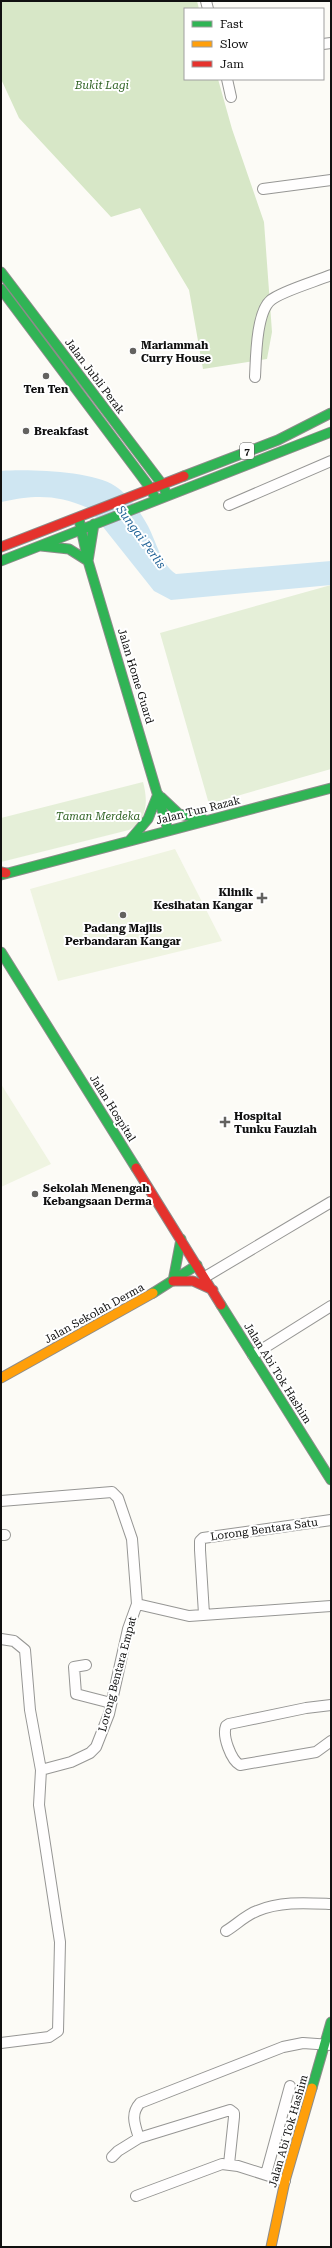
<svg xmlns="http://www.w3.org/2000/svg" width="332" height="2248" viewBox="0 0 332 2248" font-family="'Roboto Serif',serif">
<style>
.green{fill:#e5efd8}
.forest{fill:#d7e7c7}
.pitch{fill:#eff4e1}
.water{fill:#cfe6f2}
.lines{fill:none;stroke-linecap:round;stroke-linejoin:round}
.street-casing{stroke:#969694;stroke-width:12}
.fast-casing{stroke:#8d8c8a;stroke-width:11}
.slow-casing{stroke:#8d8c8a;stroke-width:11}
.jam-casing{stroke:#8d8c8a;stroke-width:11}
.street{stroke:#fffefe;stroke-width:10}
.fast{stroke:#30b455;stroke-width:9}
.slow{stroke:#ff9f0a;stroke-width:9}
.jam{stroke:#e5322d;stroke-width:9}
.poi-dot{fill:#636260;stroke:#fff;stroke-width:1.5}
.labels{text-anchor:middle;stroke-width:4;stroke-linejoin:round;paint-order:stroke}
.shield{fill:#fff;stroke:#585858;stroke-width:1}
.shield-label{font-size:10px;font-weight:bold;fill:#101010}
.park-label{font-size:11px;font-style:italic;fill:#316325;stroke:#fff}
.poi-label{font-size:11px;font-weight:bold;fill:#101010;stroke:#fff;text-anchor:start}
.street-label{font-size:11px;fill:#101010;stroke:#fff}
.water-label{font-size:12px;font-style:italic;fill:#236498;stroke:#fff}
</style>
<rect width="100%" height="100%" fill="#fcfbf6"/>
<path class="green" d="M331,585V769L209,804L160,633Z
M143,782C148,800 148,820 129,830L1,862V818Z"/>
<path class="forest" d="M1,1H197L199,9H185V79H218L232,129L264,222L272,332L267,359L203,369L189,290L140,208L111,217L19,118L1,79Z"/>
<path class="pitch" d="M175,849L222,941L58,981L30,889Z
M1,1084L51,1164L1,1187Z"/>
<path class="water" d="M1,471C28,469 93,471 115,486C129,495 140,512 148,526C156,541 161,564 176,574L331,561V585L171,600L154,591L88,508C56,494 34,495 1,502Z"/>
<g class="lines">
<defs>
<path id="street" d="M206,1L208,9
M323,44L331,43
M227,79L231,97
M263,189L331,180
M255,377C256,359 256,312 271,300C282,291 317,281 331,275
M229,505L331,461
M205,1277L331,1202
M253,1355L331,1306
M1,1501L112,1492L118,1498L132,1539L137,1604L128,1629L109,1714L96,1747L90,1753L71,1762L41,1770
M1,1535H5
M137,1604L189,1616L331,1606
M204,1614L200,1550V1541L203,1538L331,1520
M1,1639L14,1641L25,1650L30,1710L41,1770L39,1805L60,1942L58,2031L49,2037L1,2043
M86,1665L74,1667L76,1694L111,1703
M331,1705L306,1708L229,1724L226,1726C222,1736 231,1760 240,1765L316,1752L331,1741
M226,1931C236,1925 246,1915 257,1911C280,1901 307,1903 331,1904
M139,2138C135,2125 130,2114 140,2103L283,2047L303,2043L331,2045
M112,2157L118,2151L139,2138L230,2110L234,2113V2117L229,2164
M266,2174L290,2086
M136,2196L222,2164L238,2166L285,2181"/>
<path id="fast" d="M1,272L162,484L167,495
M1,289L151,489L155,498
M184,476L278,440L331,413
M79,519L88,561L168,830
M41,546L69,549L88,561L94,524
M1,561L331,432
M161,797L179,814L203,819
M130,840L148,819L158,794
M1,875L331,788
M1,952L136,1168
M173,1281L181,1239
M153,1293L197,1265
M221,1305L331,1480
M312,2088L331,2022"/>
<path id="slow" d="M1,1378L153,1293
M271,2247L285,2181L312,2088"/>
<path id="jam" d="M1,547L184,476
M1,872L6,873
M136,1168L221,1305
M173,1281H193L213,1290"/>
</defs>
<use href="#street" class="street-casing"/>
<use href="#fast" class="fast-casing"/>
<use href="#slow" class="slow-casing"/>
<use href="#jam" class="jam-casing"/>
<use href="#street" class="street"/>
<use href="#fast" class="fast"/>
<use href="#slow" class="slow"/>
<use href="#jam" class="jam"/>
</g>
<g class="poi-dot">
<circle cx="133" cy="351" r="4"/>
<circle cx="46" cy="376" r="4"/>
<circle cx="26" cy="431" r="4"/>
<path d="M260 892h4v4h4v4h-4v4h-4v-4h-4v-4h4z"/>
<circle cx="123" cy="915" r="4"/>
<path d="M223 1116h4v4h4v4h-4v4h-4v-4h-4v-4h4z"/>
<circle cx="35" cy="1194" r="4"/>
</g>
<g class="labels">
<rect class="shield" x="240" y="443" width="14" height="16" rx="3"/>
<g class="shield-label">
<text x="247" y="455">7</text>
</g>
<g class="park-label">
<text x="102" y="89">Bukit Lagi</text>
<text x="98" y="820">Taman Merdeka</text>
</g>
<g class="poi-label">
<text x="141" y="349">Mariammah<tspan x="141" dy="13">Curry House</tspan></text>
<text x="46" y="393" text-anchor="middle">Ten Ten</text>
<text x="34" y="435">Breakfast</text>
<text x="253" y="896" text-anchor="end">Klinik<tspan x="253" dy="13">Kesihatan Kangar</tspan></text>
<text x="123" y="932" text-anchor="middle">Padang Majlis<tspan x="123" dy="13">Perbandaran Kangar</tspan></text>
<text x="234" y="1120">Hospital<tspan x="234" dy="13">Tunku Fauziah</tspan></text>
<text x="43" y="1192">Sekolah Menengah<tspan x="43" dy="13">Kebangsaan Derma</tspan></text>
</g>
<g class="street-label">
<text transform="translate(95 376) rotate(53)" y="4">Jalan Jubli Perak</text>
<text transform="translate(136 676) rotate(73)" y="4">Jalan Home Guard</text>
<text transform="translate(198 810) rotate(-14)" y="4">Jalan Tun Razak</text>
<text transform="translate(113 1108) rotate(58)" y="4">Jalan Hospital</text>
<text transform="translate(94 1313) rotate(-29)" y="4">Jalan Sekolah Derma</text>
<text transform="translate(278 1373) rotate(58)" y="4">Jalan Abi Tok Hashim</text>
<text transform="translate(264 1529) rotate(-8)" y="4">Lorong Bentara Satu</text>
<text transform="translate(117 1674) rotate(-75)" y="4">Lorong Bentara Empat</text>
<text transform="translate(288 2131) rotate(-74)" y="4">Jalan Abi Tok Hashim</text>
</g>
<g class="water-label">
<text transform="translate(141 537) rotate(54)" y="4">Sungai Perlis</text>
</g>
</g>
<rect width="332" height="2248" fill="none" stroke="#101010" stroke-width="4"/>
<rect x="184" y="8" width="140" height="72" fill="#ffffff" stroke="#9f9f9f"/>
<rect x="192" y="21" width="20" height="6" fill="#30b455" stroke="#9f9f9f"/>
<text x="220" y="28" font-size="12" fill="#101010">Fast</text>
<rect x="192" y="41" width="20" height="6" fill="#ff9f0a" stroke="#9f9f9f"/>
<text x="220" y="48" font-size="12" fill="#101010">Slow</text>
<rect x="192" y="61" width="20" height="6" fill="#e5322d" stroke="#9f9f9f"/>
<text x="220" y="68" font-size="12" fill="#101010">Jam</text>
</svg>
